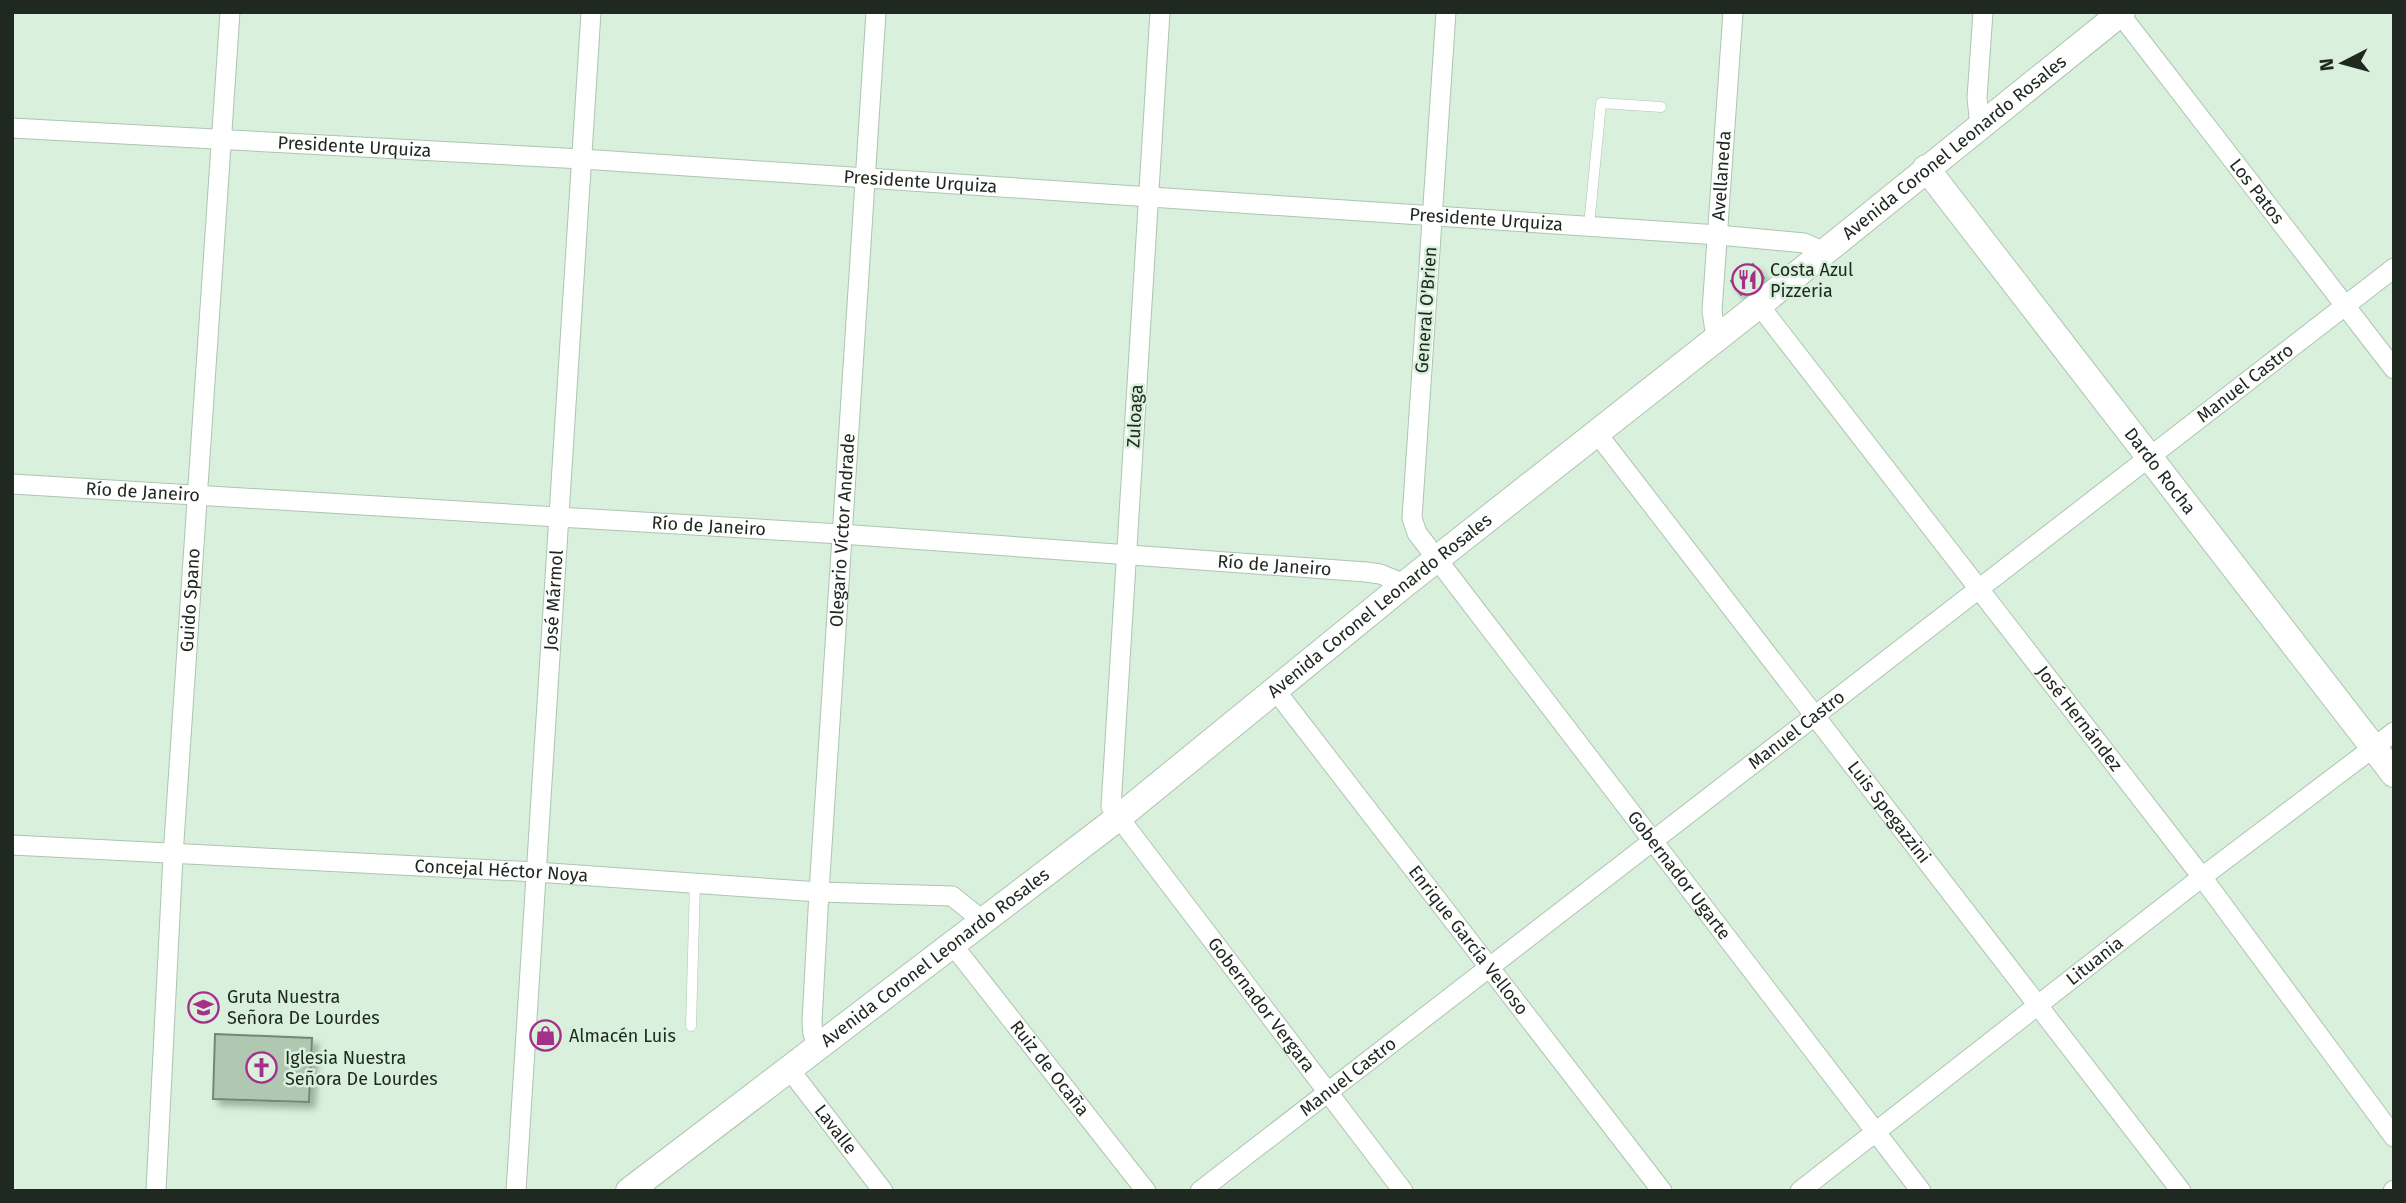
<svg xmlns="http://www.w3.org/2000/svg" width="2406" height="1203" viewBox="0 0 2406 1203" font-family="'Fira Sans',sans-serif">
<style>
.building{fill:#b0c7b2;stroke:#728875;stroke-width:2;filter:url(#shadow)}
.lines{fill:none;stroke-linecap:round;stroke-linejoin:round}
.lane-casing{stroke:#aec4b0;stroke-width:11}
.street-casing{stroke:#aec4b0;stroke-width:21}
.secondary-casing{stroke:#aec4b0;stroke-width:28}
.lane{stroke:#fff;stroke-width:10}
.street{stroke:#fff;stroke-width:19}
.secondary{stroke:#fff;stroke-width:26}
.labels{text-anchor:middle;stroke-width:5;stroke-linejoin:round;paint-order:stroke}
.street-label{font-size:18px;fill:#202921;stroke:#d9f1dc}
.poi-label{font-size:18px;fill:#202921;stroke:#d9f1dc;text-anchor:start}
</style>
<defs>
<filter id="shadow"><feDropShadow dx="6" dy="6" stdDeviation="3.5" flood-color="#0004"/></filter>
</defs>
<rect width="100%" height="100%" fill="#d9f1dc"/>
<path class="building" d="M1753,264L1764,278L1741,295L1731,281Z
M215,1034L312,1038L309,1102L213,1099Z"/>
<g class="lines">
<defs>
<path id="lane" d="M1589,226L1601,103L1661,107
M691,1026L695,883"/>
<g id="street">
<path id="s1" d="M1160,12L1111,807L1403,1191"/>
<path id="s2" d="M1446,12L1412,518L1417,533L1921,1191"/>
<path id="s3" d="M2120,14L2394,369"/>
<path d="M1980,126L1977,98L1983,12"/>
<path id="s4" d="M12,128L582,159L1719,235L1804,243L1824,252"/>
<path id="s5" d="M1759,305L2202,877L2394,1137"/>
<path id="s6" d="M1716,338L1712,311L1733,12"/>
<path id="s7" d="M1596,432L2181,1191"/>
<path id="s8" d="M12,484L841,534L1366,572L1380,574L1405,584"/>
<path id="s9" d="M1276,691L1662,1191"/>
<path id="s10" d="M12,845L536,872L819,892L952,896L982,920"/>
<path id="s11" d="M952,944L1146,1191"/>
<path id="s12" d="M819,1048L813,1034L812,1022L819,892L876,12"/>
<path id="s13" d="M790,1070L883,1191"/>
<path id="s14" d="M156,1191L173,856L230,12"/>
<path id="s15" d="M516,1191L591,12"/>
<path id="s16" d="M1200,1191L2394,268"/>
<path id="s17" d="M1800,1191L2202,877L2394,732"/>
<path d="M2393,1191L2394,1190"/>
</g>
<g id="secondary">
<path id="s18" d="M1926,168L2394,774"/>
<path id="s19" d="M629,1191L1118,818L1405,584L1759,305L2122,12"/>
</g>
</defs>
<use href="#lane" class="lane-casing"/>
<use href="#street" class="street-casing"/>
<use href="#secondary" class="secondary-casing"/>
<use href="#lane" class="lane"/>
<use href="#street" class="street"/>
<use href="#secondary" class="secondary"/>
</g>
<defs>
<symbol id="restaurant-ring" viewBox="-11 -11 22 22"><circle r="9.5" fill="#d9f1dc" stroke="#a4308a" stroke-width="1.5"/><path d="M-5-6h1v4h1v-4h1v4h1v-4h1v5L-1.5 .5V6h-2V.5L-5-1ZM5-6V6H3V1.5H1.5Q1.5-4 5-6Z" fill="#a4308a"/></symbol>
<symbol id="school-ring" viewBox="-11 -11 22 22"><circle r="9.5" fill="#d9f1dc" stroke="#a4308a" stroke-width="1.5"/><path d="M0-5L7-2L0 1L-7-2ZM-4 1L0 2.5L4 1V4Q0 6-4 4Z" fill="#a4308a"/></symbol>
<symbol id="shop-ring" viewBox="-11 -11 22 22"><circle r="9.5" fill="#d9f1dc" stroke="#a4308a" stroke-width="1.5"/><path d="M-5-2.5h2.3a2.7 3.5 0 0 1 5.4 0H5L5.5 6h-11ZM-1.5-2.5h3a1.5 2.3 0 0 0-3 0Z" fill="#a4308a"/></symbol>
<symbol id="church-ring" viewBox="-11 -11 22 22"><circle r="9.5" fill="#d9f1dc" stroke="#a4308a" stroke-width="1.5"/><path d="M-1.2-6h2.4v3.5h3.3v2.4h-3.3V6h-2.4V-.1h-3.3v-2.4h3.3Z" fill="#a4308a"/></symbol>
</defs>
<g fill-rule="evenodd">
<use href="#restaurant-ring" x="1730" y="262" width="35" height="35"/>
<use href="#school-ring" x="186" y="990" width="35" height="35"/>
<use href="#shop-ring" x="528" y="1018" width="35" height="35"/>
<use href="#church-ring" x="244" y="1050" width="35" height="35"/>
</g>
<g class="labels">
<g class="street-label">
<text dy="6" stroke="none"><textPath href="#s4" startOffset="343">Presidente Urquiza</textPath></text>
<text dy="6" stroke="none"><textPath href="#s19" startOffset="1687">Avenida Coronel Leonardo Rosales</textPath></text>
<text dy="6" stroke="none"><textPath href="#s6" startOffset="163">Avellaneda</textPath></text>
<text dy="6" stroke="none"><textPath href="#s4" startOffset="910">Presidente Urquiza</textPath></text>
<text dy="6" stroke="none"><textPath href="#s3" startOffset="224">Los Patos</textPath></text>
<text dy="6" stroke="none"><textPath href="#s4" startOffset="1477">Presidente Urquiza</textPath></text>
<text transform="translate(1426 310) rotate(-86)" y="6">General O'Brien</text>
<text dy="6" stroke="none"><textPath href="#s16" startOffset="1321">Manuel Castro</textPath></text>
<text transform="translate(1135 416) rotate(-87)" y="6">Zuloaga</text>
<text dy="6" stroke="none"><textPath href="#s18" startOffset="383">Dardo Rocha</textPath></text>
<text dy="6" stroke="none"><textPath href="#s8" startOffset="131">Río de Janeiro</textPath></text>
<text dy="6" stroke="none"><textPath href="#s8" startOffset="698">Río de Janeiro</textPath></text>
<text dy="6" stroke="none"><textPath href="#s12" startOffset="520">Olegario Víctor Andrade</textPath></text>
<text dy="6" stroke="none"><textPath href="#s8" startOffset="1265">Río de Janeiro</textPath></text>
<text dy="6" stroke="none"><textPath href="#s14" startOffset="592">Guido Spano</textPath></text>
<text dy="6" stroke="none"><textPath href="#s15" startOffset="592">José Mármol</textPath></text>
<text dy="6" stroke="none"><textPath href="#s19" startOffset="952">Avenida Coronel Leonardo Rosales</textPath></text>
<text dy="6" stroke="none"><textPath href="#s5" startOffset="523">José Hernández</textPath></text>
<text dy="6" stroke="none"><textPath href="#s16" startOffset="754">Manuel Castro</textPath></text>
<text dy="6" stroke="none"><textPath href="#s7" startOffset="480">Luis Spegazzini</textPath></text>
<text dy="6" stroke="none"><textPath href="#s10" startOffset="490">Concejal Héctor Noya</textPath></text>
<text dy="6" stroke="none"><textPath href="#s2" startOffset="954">Gobernador Ugarte</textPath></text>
<text dy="6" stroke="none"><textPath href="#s9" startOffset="315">Enrique García Velloso</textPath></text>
<text dy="6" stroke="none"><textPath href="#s19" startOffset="385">Avenida Coronel Leonardo Rosales</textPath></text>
<text dy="6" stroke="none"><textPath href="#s17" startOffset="374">Lituania</textPath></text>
<text dy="6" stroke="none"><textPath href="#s1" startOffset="1045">Gobernador Vergara</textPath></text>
<text dy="6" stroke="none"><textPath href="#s11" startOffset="158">Ruiz de Ocaña</textPath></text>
<text dy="6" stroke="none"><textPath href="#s16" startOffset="187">Manuel Castro</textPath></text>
<text dy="6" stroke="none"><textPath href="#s13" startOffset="75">Lavalle</textPath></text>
</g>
<g class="poi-label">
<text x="1770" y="276">Costa Azul<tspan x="1770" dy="21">Pizzeria</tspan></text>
<text x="227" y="1003">Gruta Nuestra<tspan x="227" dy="21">Señora De Lourdes</tspan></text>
<text x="569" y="1042">Almacén Luis</text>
<text x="285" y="1064">Iglesia Nuestra<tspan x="285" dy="21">Señora De Lourdes</tspan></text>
</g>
</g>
<rect width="2406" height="1203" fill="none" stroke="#202921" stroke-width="28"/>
<g transform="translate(2343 63) rotate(264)" stroke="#d9f1dc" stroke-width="5" paint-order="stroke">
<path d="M0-5L12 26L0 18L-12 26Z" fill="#202921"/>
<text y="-10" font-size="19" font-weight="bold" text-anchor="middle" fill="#202921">N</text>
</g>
</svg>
